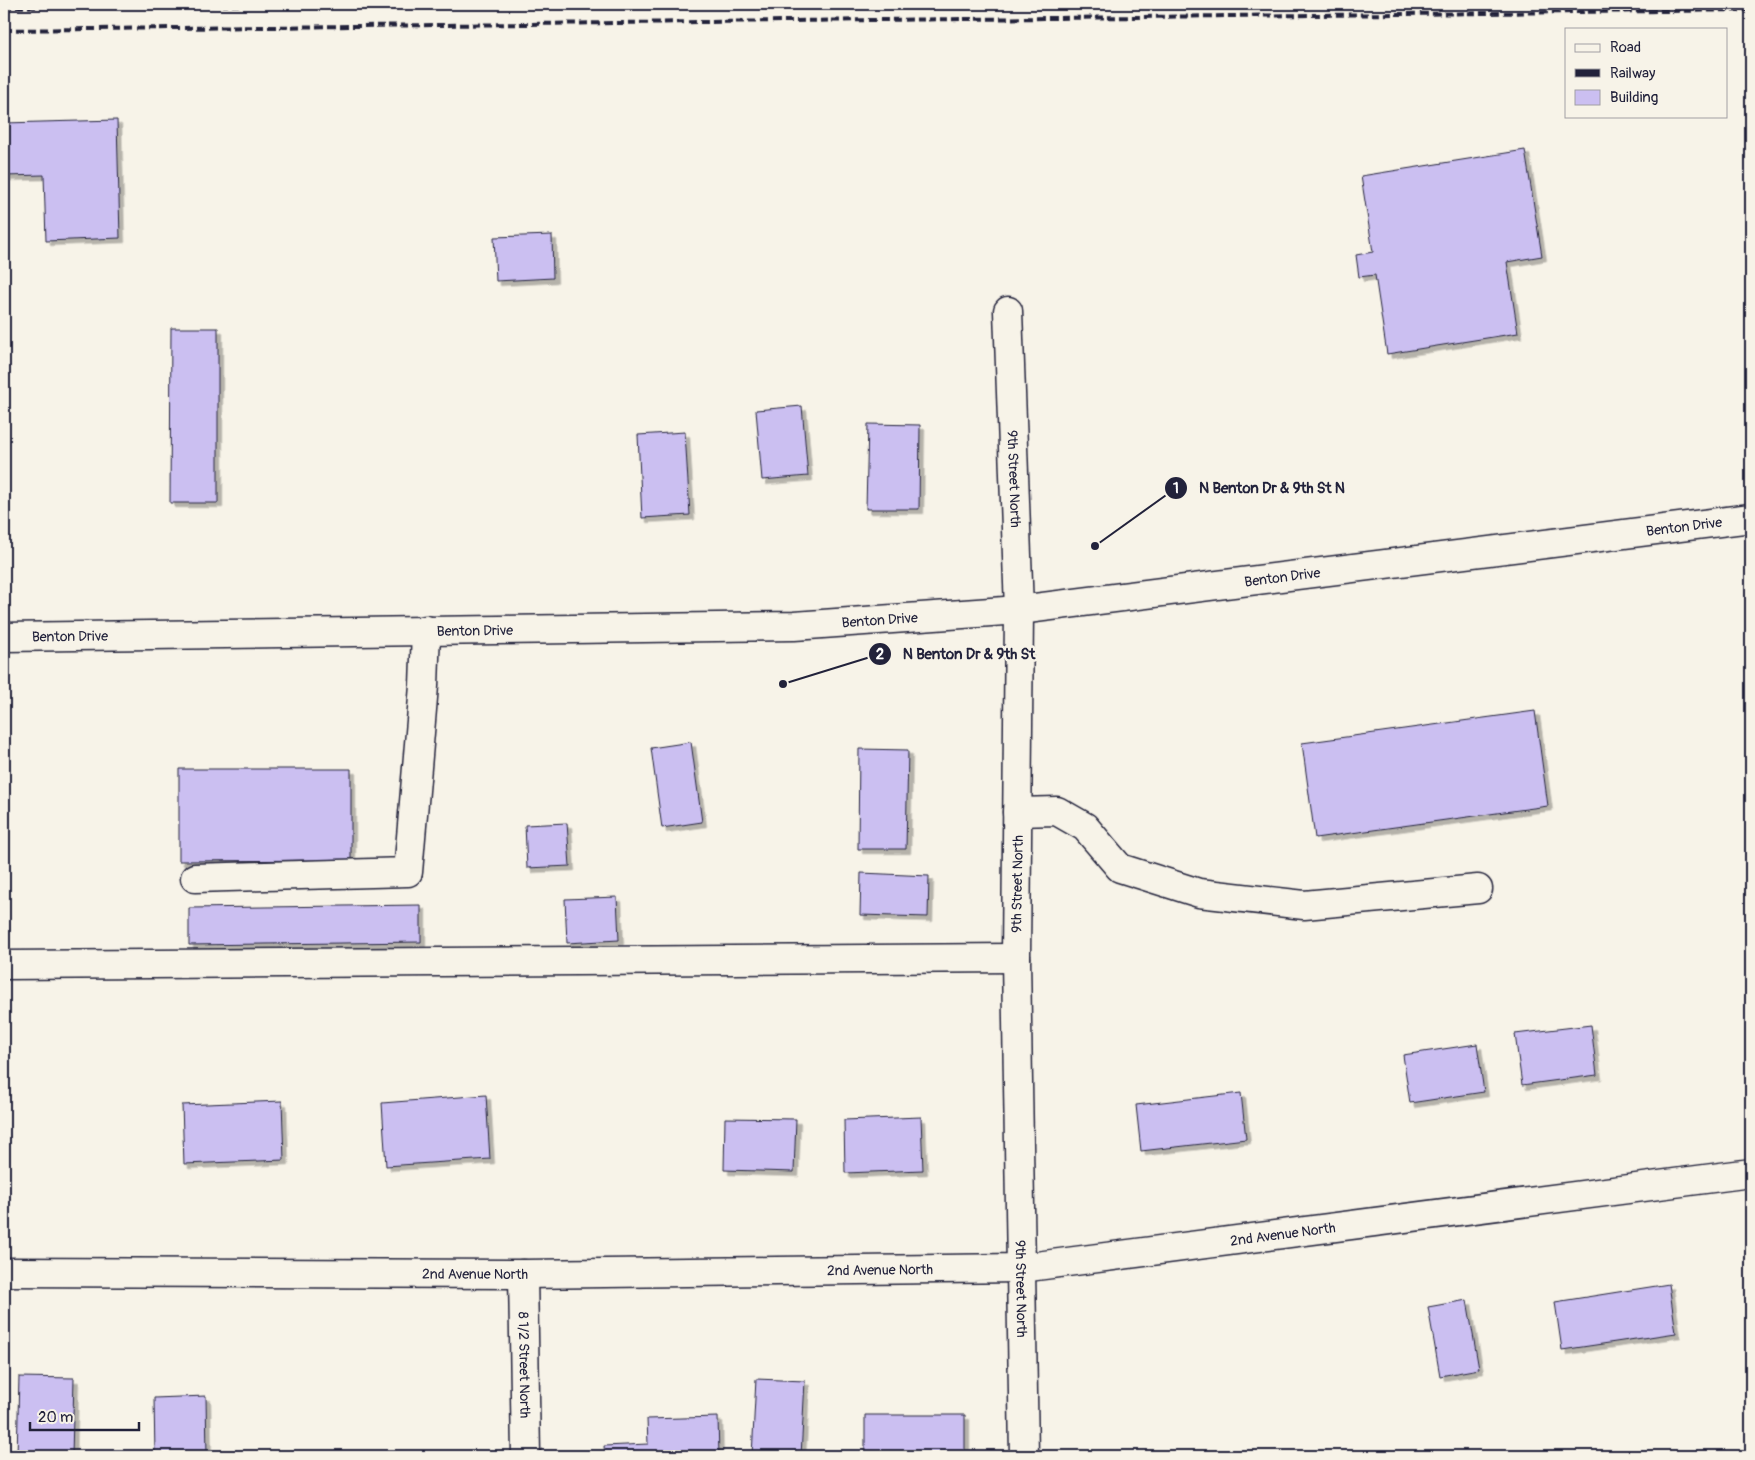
<svg xmlns="http://www.w3.org/2000/svg" width="1755" height="1460" viewBox="0 0 1755 1460" font-family="Pangolin,sans-serif">
<style>
.building{fill:#cbbff1;stroke:#22223b;filter:url(#shadow)}
.lines{fill:none;stroke-linecap:round;stroke-linejoin:round}
.minor-casing{stroke:#22223b;stroke-width:31}
.major-casing{stroke:#22223b;stroke-width:31}
.minor{stroke:#f7f3e8;stroke-width:28}
.major{stroke:#f7f3e8;stroke-width:28}
.rail{stroke:#22223b;stroke-width:4;stroke-dasharray:8 4;stroke-linecap:butt}
.labels{text-anchor:middle;stroke-width:5;stroke-linejoin:round;paint-order:stroke}
.street-label{font-size:14px;fill:#22223b;stroke:#f7f3e8}
.leader{fill:none;stroke:#22223b;stroke-width:2}
.callout-dot{fill:#22223b;stroke:#f7f3e8;stroke-width:2}
.mark-label{font-size:15px;text-anchor:middle;font-weight:bold;fill:#fff}
.callout-label{font-size:15px;text-anchor:middle;font-weight:bold;fill:#22223b;stroke:#f7f3e8;stroke-width:5;stroke-linejoin:round;paint-order:stroke}
</style>
<defs>
<filter id="shadow"><feDropShadow dx="4.5" dy="4.5" stdDeviation="0" flood-color="#0004"/></filter>
</defs>
<rect width="100%" height="100%" fill="#f7f3e8"/>
<filter id="ink" filterUnits="userSpaceOnUse"><feTurbulence type="fractalNoise" baseFrequency=".02" numOctaves="2"/><feDisplacementMap in="SourceGraphic" scale="10" xChannelSelector="R" yChannelSelector="G"/><feConvolveMatrix kernelMatrix="1 2 1 2 8 2 1 2 1" color-interpolation-filters="sRGB"/></filter>
<g filter="url(#ink)">
<path class="building" d="M117,120L120,238L46,241L44,175L4,176V123Z
M1525,150L1542,256L1507,262L1518,333L1387,354L1375,275L1359,277L1356,255L1373,252L1361,176Z
M552,235L553,278L496,281L494,237Z
M171,328H218V503H170Z
M802,406L808,476L762,480L756,410Z
M868,424L920,425L919,509H866Z
M685,432L690,515L642,518L638,435Z
M1535,711L1548,806L1315,838L1302,743Z
M691,742L702,822L662,828L651,748Z
M859,749L908,750L906,849H858Z
M179,769H351V860L179,861Z
M567,823L570,866L527,868L525,825Z
M861,873L929,876L928,917L860,915Z
M617,897L619,940L567,943L565,899Z
M421,905V942L189,945V908Z
M1591,1025L1597,1075L1522,1085L1515,1034Z
M1477,1044L1484,1092L1410,1103L1403,1055Z
M1241,1093L1246,1139L1141,1151L1136,1105Z
M486,1095L490,1159L386,1166L382,1103Z
M282,1101L284,1160L184,1164L182,1105Z
M921,1117L923,1170L845,1173L844,1120Z
M725,1118L796,1119L794,1172L724,1170Z
M1669,1284L1676,1333L1562,1350L1555,1302Z
M1467,1300L1479,1369L1440,1376L1428,1307Z
M19,1377L74,1378L72,1456H17Z
M756,1379L805,1381L801,1456H752Z
M206,1396L207,1456H155L154,1398Z
M865,1415H965V1456H865Z
M718,1417L719,1456H605L604,1446L648,1444L647,1419Z"/>
<g class="lines">
<defs>
<g id="minor">
<path id="s1" d="M1008,311L1019,610L1016,958L1024,1456"/>
<path d="M1017,812L1057,811L1085,827L1120,868L1199,893L1304,905L1478,889"/>
<path d="M195,878L408,872L424,686L426,630"/>
<path d="M4,965L1016,958"/>
<path id="s2" d="M4,1272L523,1274L1021,1268L1751,1173"/>
<path id="s3" d="M523,1274L526,1456"/>
</g>
<g id="major">
<path id="s4" d="M4,637L794,626L1019,610L1751,518"/>
</g>
</defs>
<use href="#minor" class="minor-casing"/>
<use href="#major" class="major-casing"/>
<use href="#minor" class="minor"/>
<use href="#major" class="major"/>
<path class="rail" d="M4,7L337,4
M4,30L1751,10"/>
</g>
</g>
<g class="labels">
<g class="street-label">
<text dy="5" stroke="none"><textPath href="#s1" startOffset="168">9th Street North</textPath></text>
<text dy="5" stroke="none"><textPath href="#s4" startOffset="1686">Benton Drive</textPath></text>
<text dy="5" stroke="none"><textPath href="#s4" startOffset="1281">Benton Drive</textPath></text>
<text dy="5" stroke="none"><textPath href="#s4" startOffset="876">Benton Drive</textPath></text>
<text dy="5" stroke="none"><textPath href="#s4" startOffset="471">Benton Drive</textPath></text>
<text dy="5" stroke="none"><textPath href="#s4" startOffset="66">Benton Drive</textPath></text>
<text transform="translate(1017 884) rotate(-89)" y="5">9th Street North</text>
<text dy="5" stroke="none"><textPath href="#s2" startOffset="1281">2nd Avenue North</textPath></text>
<text dy="5" stroke="none"><textPath href="#s2" startOffset="876">2nd Avenue North</textPath></text>
<text dy="5" stroke="none"><textPath href="#s2" startOffset="471">2nd Avenue North</textPath></text>
<text dy="5" stroke="none"><textPath href="#s1" startOffset="978">9th Street North</textPath></text>
<text dy="5" stroke="none"><textPath href="#s3" startOffset="91">8 1/2 Street North</textPath></text>
</g>
</g>
<path class="leader" d="M1095 546L1176 488M783 684L880 654"/>
<g class="callout-dot">
<circle cx="1095" cy="546" r="5"/>
<circle cx="783" cy="684" r="5"/>
<circle cx="1176" cy="488" r="12"/>
<circle cx="880" cy="654" r="12"/>
</g>
<g class="mark-label">
<text x="1176" y="493">1</text>
<text x="880" y="659">2</text>
</g>
<g class="callout-label">
<text x="1272" y="493">N Benton Dr &amp; 9th St N</text>
<text x="969" y="659">N Benton Dr &amp; 9th St</text>
</g>
<rect width="1755" height="1460" fill="none" stroke="#f7f3e8" stroke-width="20"/>
<rect x="10" y="10" width="1735" height="1440" fill="none" stroke="#22223b" stroke-width="2" filter="url(#ink)"/>
<rect x="1565" y="28" width="162" height="90" fill="#f7f3e8" stroke="#a29fa3"/>
<rect x="1575" y="44" width="25" height="8" fill="#f7f3e8" stroke="#a29fa3"/>
<text x="1610" y="52" font-size="15" fill="#22223b">Road</text>
<rect x="1575" y="69" width="25" height="8" fill="#22223b" stroke="#a29fa3"/>
<text x="1610" y="78" font-size="15" fill="#22223b">Railway</text>
<rect x="1575" y="90" width="25" height="15" fill="#cbbff1" stroke="#a29fa3"/>
<text x="1610" y="102" font-size="15" fill="#22223b">Building</text>
<path d="M30 1422v8h109v-8" fill="none" stroke="#22223b" stroke-width="2.5"/>
<text x="38" y="1422" font-size="15" fill="#22223b" stroke="#f7f3e8" stroke-width="4" paint-order="stroke">20 m</text>
</svg>
